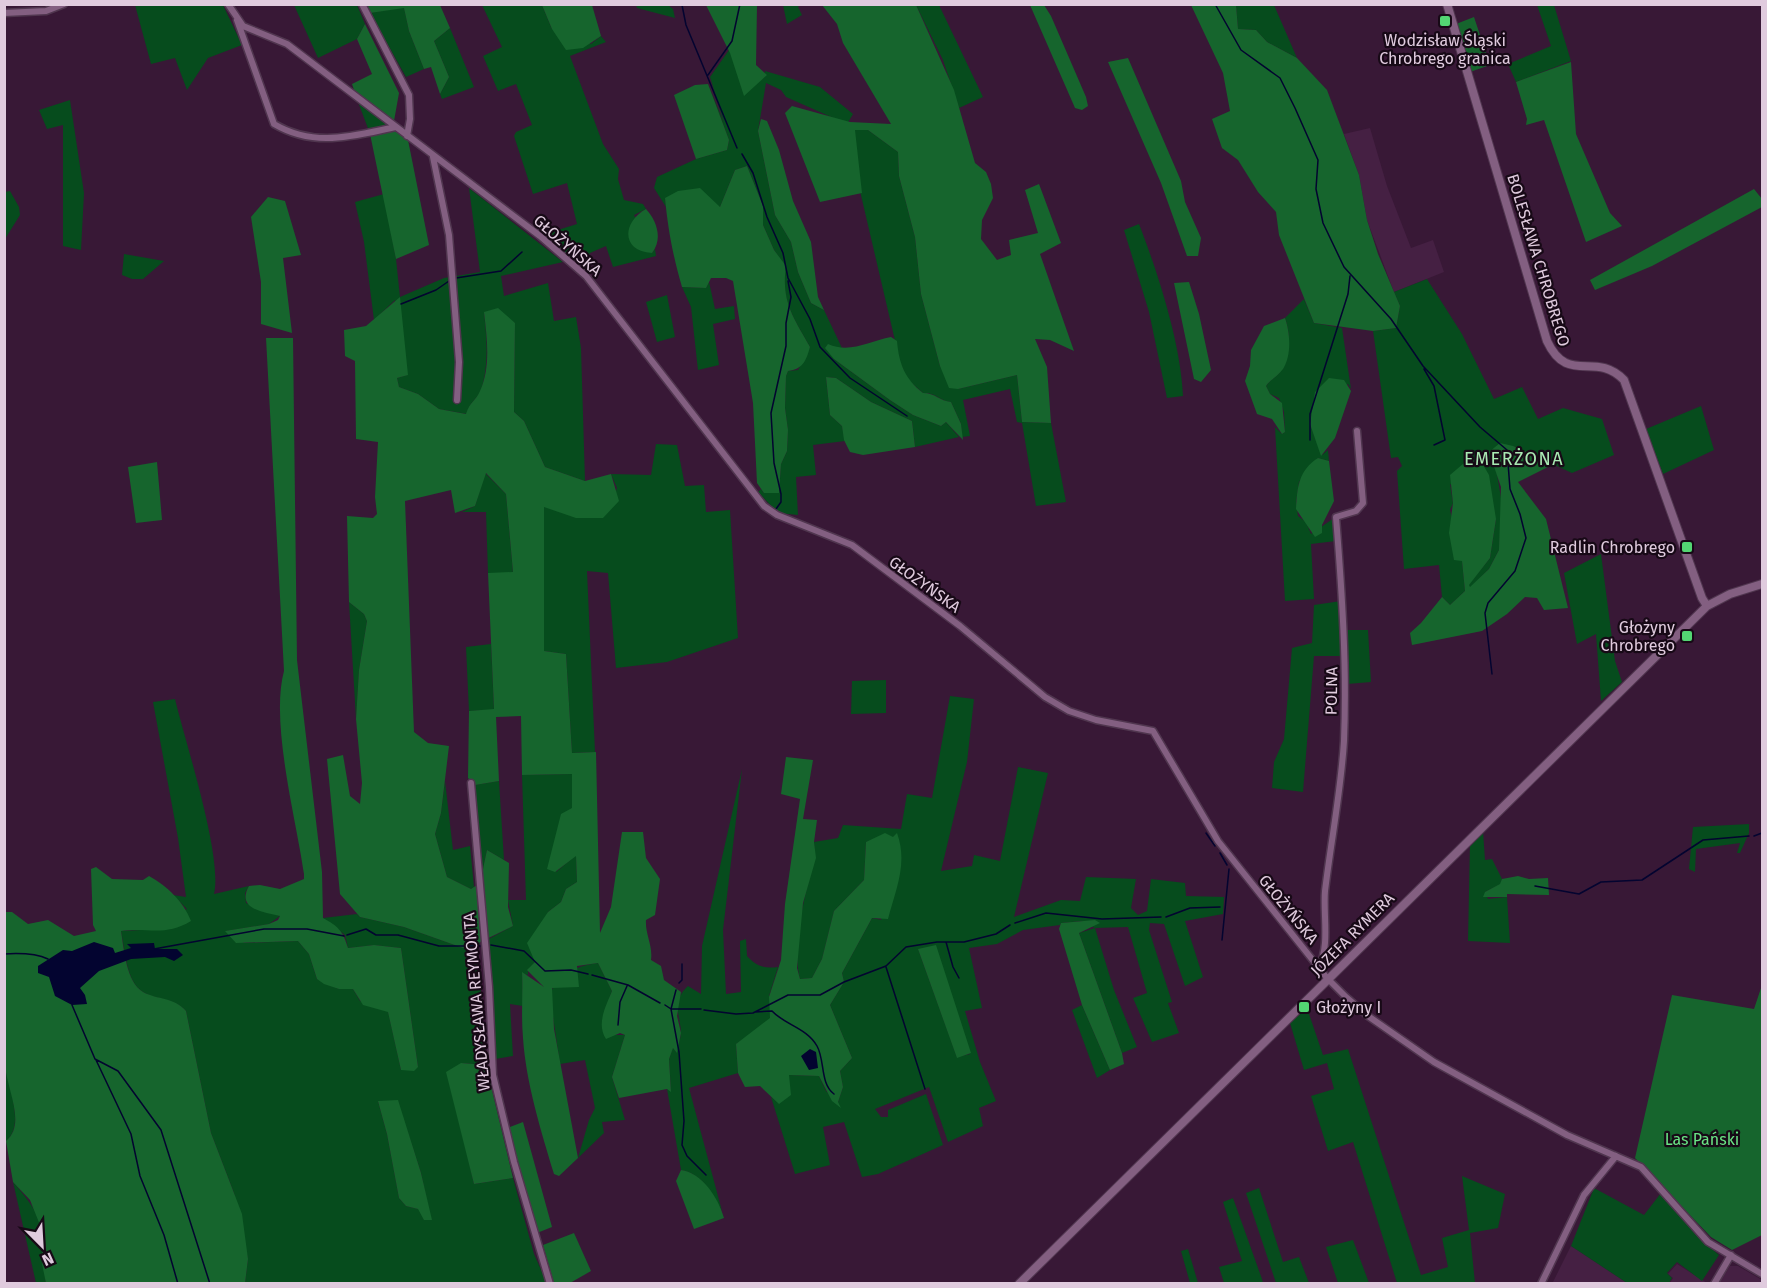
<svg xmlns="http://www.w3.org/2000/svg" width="1767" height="1288" viewBox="0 0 1767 1288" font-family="'Fira Sans',sans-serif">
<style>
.built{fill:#452043}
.green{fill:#064c1d;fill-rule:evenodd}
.forest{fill:#16652d}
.water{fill:#030430}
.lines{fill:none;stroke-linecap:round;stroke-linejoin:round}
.stream{stroke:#030430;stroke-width:1.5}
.minor-casing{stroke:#50364f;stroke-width:9}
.tertiary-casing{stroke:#50364f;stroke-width:10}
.minor{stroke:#835f81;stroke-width:6}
.tertiary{stroke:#835f81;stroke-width:8}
.poi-dot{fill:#53d673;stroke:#170916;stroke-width:2}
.labels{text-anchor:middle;stroke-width:4.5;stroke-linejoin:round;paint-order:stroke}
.poi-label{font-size:16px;fill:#e0cbde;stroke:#170916;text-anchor:end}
.street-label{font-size:16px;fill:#e0cbde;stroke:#170916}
.park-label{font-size:16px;fill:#6ae585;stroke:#170916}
.neighbourhood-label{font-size:18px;letter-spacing:1.5px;fill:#a9e9b2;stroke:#170916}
</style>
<rect width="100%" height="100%" fill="#381836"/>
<path class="built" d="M1370,128L1387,186L1411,248L1433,240L1444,272L1394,292L1367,220L1359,175L1344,134Z
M1571,1246L1627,1283L1552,1284Z
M1677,1264L1707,1283H1670L1673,1278L1668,1274Z
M1730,1266H1738L1762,1280V1283H1719Z"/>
<path class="green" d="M135,5H223L242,45L208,58L187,90L175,58L151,64Z
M294,5H357L365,24L357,39L318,58Z
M482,5H542L552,29L591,44L601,36L606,42L570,56L603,144L619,169L618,179L624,200L643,204L646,209L634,215L652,253L655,249L656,256L613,267L606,246L590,253L583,269L545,237V234L577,224L567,183L533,194L514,136L516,132L532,125L516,84L498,91L483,56L502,47Z
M636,5H668L673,9L675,18L637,8Z
M783,5H800L798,7L802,15L787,24Z
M916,5H939L983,97L959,108L943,60Z
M1236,5H1274L1297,58L1267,42L1256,30L1238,29Z
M1537,5H1554L1571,61L1516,82L1508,64L1551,46Z
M404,7L409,31L424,69L406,77L370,13Z
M450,28L474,87L442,99L440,94L449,77L434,41Z
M729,50L764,78L765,71L820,87L853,114L847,124L786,97L781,90L766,83L758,131L775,215L791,242L798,272L811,303L824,310L842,348H837L834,359L890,400L913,415L941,426L946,422L959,437L915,447L912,421L871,402L836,378L826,377L830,415L842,426L845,441L813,445L816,475L796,477L798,515L778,513L758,492L761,489L764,493H779L781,464L787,451L788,430L785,408L786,376L788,371L798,370L810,347C793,317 781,301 785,266L774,250L763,225V206L747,166L735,170L720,207L665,198L666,207L654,188L657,177L696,159L727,150L729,140L708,84L724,123L710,77Z
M70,100L84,193L81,250L63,246V125L47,129L39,110Z
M358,102L389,125L369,131Z
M853,130H868L898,152L899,176L915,237L921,294L940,366L958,389L1017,375L1022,422L1051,423L1066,502L1036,506L1022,423L1017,422L1010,389L963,400L970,436L962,437L961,424L951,402C940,401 935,392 923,393L907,379L900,362L860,191Z
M469,188L563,262L501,276L504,296L548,283L554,321L576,317L581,348L585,481L545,467L524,421L514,412L515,323L484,313C487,338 489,365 481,390C477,400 469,402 467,414L439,409L418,394L399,387L397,378L407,375L395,300L374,320L364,242L355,202L384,194L396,259L400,297L444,278L480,272Z
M10,191L19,207L20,215L5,239V192Z
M1139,224C1158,273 1181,344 1183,396L1167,398L1149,312L1124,230Z
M124,254L164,261L143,279H132L122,275Z
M1427,279L1462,334L1494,399L1522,387L1538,419L1563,408L1602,419L1614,455L1572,473L1513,446L1496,468L1502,504L1499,550L1489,569L1470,588L1468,585L1490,558L1496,519L1450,484L1453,503L1450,510L1462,561L1465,591L1450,605L1442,597L1439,565L1404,569L1397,471L1402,466L1398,457L1391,458L1373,331L1396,328L1400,306L1394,292Z
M709,282L715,309L734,306L735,319L713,324L719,365L698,370L691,307L682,287L706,288Z
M667,295L675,337L657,342L646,302Z
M1304,299L1314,323L1342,328L1351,389L1348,384L1313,408L1310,424L1322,455L1328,450L1329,461L1318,458L1299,482L1296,502L1298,516L1306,522L1311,534L1334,518L1336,541L1311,544L1314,599L1285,601L1275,427L1282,434L1285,432L1284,412L1279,398L1270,394L1266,386C1270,380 1276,377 1280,372C1291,357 1291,335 1285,318Z
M1701,406L1714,450L1663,474L1646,429Z
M656,444L677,445L685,486L704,485L706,512L730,510L738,638L667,662L616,668L608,573L587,571L595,752L572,753L566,654L544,651V506L603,517L610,508L617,488L611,474L651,475Z
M485,473L506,494L513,573H488L486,512H462L475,506Z
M1601,554L1615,661L1622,682L1601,701L1596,634L1577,644L1564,573Z
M1341,601L1343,656H1314L1303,792L1272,788L1274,762L1284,739L1292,648L1312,643L1314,605Z
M349,602L364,614L367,621L359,670L356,719Z
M1346,630H1368L1371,682L1347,684Z
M491,644L494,710L469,711L466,647Z
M886,680V713L851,714L852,681Z
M950,696L974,699L967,762L941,871L972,866L974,855L1000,861L1018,767L1048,773L1014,917L1061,900L1080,901L1086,877L1136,879L1131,908L1138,915L1147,911L1151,879L1185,883L1186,896L1224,897L1223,914L1185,921L1203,977L1185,986L1164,924L1150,923L1149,930L1172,1002L1168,1003L1179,1033L1152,1042L1133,998L1147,993L1128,927L1095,928L1114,990L1137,1047L1122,1053L1079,933L1095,928L1082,921L1061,923L1060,925L1023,930L997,944L969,948L982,1008L965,1011L980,1062L996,1101L979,1108L983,1126L948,1142L929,1087L875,1109L881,1117H888V1110L926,1094L943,1145L878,1174L862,1177L844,1122L823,1127L830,1165L795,1174L771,1097L779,1103L789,1075L819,1076L826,1091L838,1102L843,1087L840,1071L852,1058L830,1005L844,982L842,973L872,918L881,920L893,837L866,842L864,880L834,911L822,959L812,978L800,979C794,957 799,923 804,901C808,880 816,863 814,842L838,838L843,825L901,829L907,794L932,798ZM918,949L970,1054L957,1057Z
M175,699C185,741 223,857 214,894L249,886L245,893L246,903L280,916L269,924L226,931L244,943L298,941L309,954L317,979L339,989H353L360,1001L388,1011L401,1070L418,1067L401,948L374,945L348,948L345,935L323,918L357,914L360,917L404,927L466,949L480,942L478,951L486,1065L461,1063V1127L474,1184L513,1178L534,1254L547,1283H245L248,1259L234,1193L211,1133L186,1011C173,997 158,1001 143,992C126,982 125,949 121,931L140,930L187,909L173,895L186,897L178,838L153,702ZM378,1101L406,1127L421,1173L431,1220L418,1209L406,1206L399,1198L387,1134Z
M742,769L723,930L726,994L741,992L740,941L746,939L747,956C756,966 764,969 778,967L769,996L802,1002L736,1044L738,1073L689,1088L722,1211C712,1193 701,1173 681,1170L667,1089L671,1091L669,1059L673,1047L676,1052C678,1046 681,1038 681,1032C680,1015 671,1001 688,986L701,994L702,946Z
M572,774V808L556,872L576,855L577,882L566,889L561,902L548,912L535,962L528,970V975L522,973L523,1006L510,1004L513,1056L495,1059L491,982L485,941L513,926L508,900H526L522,775Z
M445,781L453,850L470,846L474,887L471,889L447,877L435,834L441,813Z
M499,781L504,860L487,850L480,883L475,785Z
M1749,824V833L1740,853H1737L1740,843L1696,849L1695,872L1689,869L1693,827Z
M1483,831L1485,860L1492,859L1502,879L1501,884L1485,892L1488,899L1507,897L1510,943L1468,941L1470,842Z
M598,963L612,991L605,1010L613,1035H625L612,1077L625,1120L602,1122L604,1133L578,1158L589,1120L595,1108L585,1060L560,1064L550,996C554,975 579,965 598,963Z
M1082,1005L1110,1070L1097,1078L1072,1010Z
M1307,1008L1323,1055L1348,1049L1421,1275L1448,1267L1442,1238L1469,1230L1462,1176L1505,1194L1498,1228L1470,1233L1475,1283H1397L1353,1142L1328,1151L1311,1096L1334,1089L1327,1063L1304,1070L1290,1023Z
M4,1064C9,1087 25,1126 6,1141Z
M13,1182C25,1196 39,1212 43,1231C46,1248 43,1266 46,1283H36Z
M1259,1188L1283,1262L1299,1257L1309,1283H1276L1246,1193Z
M1594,1188L1644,1215L1661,1193L1696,1235L1719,1255L1702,1281L1677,1262L1667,1273L1672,1278L1669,1283H1627L1571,1246Z
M1233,1198L1262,1279L1263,1283H1224L1219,1267L1242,1261L1223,1202Z
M1353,1240L1369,1283H1338L1326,1247Z
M1188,1249L1198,1283H1190L1181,1251Z"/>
<path class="forest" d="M366,5H440L450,28L434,41L449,77L440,94L431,67L424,69L409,31L404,8L370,13Z
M542,5H592L601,36L583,48L566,50L552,29Z
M706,5H757L756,65L767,75L744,96L730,53Z
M822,5H916L954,90L975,163L986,172L991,184L993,198L982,220L981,239L997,260L1011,255L1009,240L1038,233L1025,190L1039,184L1061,243L1040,254L1074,351L1050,340L1035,339L1047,367L1051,423L1022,422L1017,375L958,389L949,388L940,366L921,294L915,237L899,176L898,152L868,130H855L862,193L820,202L785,113L792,106L850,122L891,124L843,43L837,24Z
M1030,5H1044L1051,16L1086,97L1088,106L1082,110L1075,108Z
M1191,5H1236L1238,29L1256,30L1267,42L1297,58L1327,90L1359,175L1367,220L1378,254L1400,306L1396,328L1373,331L1314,323L1279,235L1276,212L1258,192L1238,160L1222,148L1212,119L1230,111L1223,73Z
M1474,17L1490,65L1470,72L1456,24Z
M365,24L399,93L394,121L354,90L352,84L372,74L357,39Z
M1128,58L1181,181L1185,202L1201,238L1198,256H1187L1161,183L1108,62Z
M1571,62L1576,134L1610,213L1622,226L1586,242L1544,120L1526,125L1527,119L1516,82Z
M708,84L729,140L727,150L696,159L674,95L695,85Z
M761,119L767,121L779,150L793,201L811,242L818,297L824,310L811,303L798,272L791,242L775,215L758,131Z
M395,130L408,140L429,245L396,259L370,134Z
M747,166L763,206V225L774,250L786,266C781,301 793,317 810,347C806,361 803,369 788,371L786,376L785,408L788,430L787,451L781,464L779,493H764L757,483L753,403L733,281L726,278H711L706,288L682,287C673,256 668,230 665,198L678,191L700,188L720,207L735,170Z
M1754,189L1762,199V207L1652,266L1595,290L1590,280Z
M268,197L285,201L301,255L283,258L292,333L261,324V282L251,217Z
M646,209C657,221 663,239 652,253C622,252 621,223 646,209Z
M1189,282L1199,314L1211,370L1201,382L1194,379L1174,283Z
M400,297L408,375L397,378L399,387L418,394L439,409L466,414C470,401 476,401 480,391C491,367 487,338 484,312L498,308L515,323L514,412L524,421L545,467L585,481L611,474L619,501L603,518H576L544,507V651L566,654L572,753L596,752L600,933L611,907L622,832H643L646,858L660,879L655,915L646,920C645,934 653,945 651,960L661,966L664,980L681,992L677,1016L681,1033L677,1053L673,1048L669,1059L671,1092L667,1089L619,1098L612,1077L625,1035L620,1033L606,1039C596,1024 606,1006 612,991L598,963L577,966L579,987L552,988L554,1029L578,1158L559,1176L554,1174C541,1131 526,1083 523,1038C521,1016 523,994 522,972L544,987L527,970L535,962L527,943L548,912L561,902L566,889L577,882L576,856L555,872L547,869L561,814L572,808V774L522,775L521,716L496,717L499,781L475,785L468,778L469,711L494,709L488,573L513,572L506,494L486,473L475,506L455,513L451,490L405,501L414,732L428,743L449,746L441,813L435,834L447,877L471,889L480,883L487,850L509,863L508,907L513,926L466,949L404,927L360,917L340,894L327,759L343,755L350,796L360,804L362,783L356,719L359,670L367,621L364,614L349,602L347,516L373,518L377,514L375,497L378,442L356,439L355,361L345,356L344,330L366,326Z
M1285,318C1290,332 1292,355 1283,369C1278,376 1271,379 1266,386L1270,394L1282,403L1285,432L1282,434L1272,419L1257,414L1245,381L1250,366L1251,350L1264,326Z
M891,337L897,341C899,364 905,379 923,393C935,393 940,401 951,402L961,424L963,440L946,422L941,426L913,415L890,400L834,359L825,348L828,344C850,354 869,341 891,337Z
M266,338H293L297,660L322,872L323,918C338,926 343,931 348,948L374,945L401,948L418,1067L414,1071L401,1070L388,1012L363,1005L353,989H339L324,984L317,979L309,954L298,941L236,943L225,931L269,924L278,920L280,916C263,912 236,909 249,886L260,885L280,889L304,879V874C296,818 270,723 284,671Z
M826,377L836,378L871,402L912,421L915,447L863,455L850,452L844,440L842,426L830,415Z
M1329,378L1344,380L1351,391L1335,438L1321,456L1310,424L1315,392Z
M1500,443L1513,446L1554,464L1518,482L1546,519L1568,608L1544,610L1537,598L1525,597L1507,614L1482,631L1412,645L1410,633L1421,623L1442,597L1450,605L1465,591L1462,561L1454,560L1449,533L1453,503L1450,475L1470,458L1482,463L1489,475L1496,519L1490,558L1469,585L1470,587L1489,569L1499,550L1501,487L1489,452Z
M1318,458L1329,461L1334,501L1322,525V533L1315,537L1296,509C1297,487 1299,470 1318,458Z
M157,462L162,520L136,523L128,467Z
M786,757L813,760L803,819L817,820L814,842L816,858L803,903L797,968L800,979L812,978L822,959L834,911L864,880L866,842L885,833L893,837L897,833C908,863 896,889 888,919L872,918L842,973L844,982L830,1005L852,1058L840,1071L843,1087L838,1102L841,1108L832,1101L819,1076L789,1075L791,1095L779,1104L760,1086L745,1087L738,1073L736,1044L770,1018L769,997L781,960L785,904L800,799L781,794Z
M96,867L112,879L143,880L149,876C167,886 184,902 191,921C165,937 148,927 121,931C124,949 126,982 143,992C158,1000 174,997 186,1011L211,1133L242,1214L248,1259L245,1283H46L42,1264V1230L30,1200L13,1182L6,1141C27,1124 6,1088 5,1064C0,1014 5,962 4,912H12L28,924L48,920L74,936L96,931L93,925L91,869Z
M1518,876L1529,879L1548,878L1549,895L1507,894V897H1483L1485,892L1500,884L1502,879Z
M1095,920L1100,923L1079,933L1122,1053L1124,1064L1110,1070L1082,1005L1059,929L1061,923Z
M936,945L971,1053L957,1058L918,949Z
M1762,985V1235L1732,1250L1711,1237L1635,1158L1672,995L1754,1009Z
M461,1063L486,1065L513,1178L474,1184L446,1072Z
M398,1100L421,1173L432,1220H424L418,1209L406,1206L399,1198L387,1134L378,1101Z
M523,1122L552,1227L537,1233L507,1128Z
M681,1170C702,1173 718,1197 724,1218L694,1229L676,1181Z
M574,1233L591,1271L570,1283H554L543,1245Z"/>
<path class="water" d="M94,942L113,948L115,953L131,948L127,944L154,943L155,949H177L183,955L174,961L165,957L131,959L99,971L80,988L85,995L87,1004L72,1005L55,996L49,977L38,973V966L63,950L72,951Z
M810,1049L816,1052L818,1068L809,1070L801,1056Z"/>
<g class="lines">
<path class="stream" d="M1215,4L1241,50L1280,78L1295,108L1318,160L1316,189L1323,223L1344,267L1391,319L1423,366L1480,427L1507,450L1510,489L1520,514L1526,538L1515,571L1488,603L1485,613L1492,674
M682,5L686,25L737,148
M708,75L732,41L740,4
M742,154L753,173L767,217L783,253L788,278L810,319L820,347L850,378L907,416
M456,278L501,271L522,252
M401,304L436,290L449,281
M1424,369L1434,386L1445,440L1434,445
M1310,440V414L1348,294L1350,276
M776,509L781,502V494L774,463L771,413L786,346V323L791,297L788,281
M1206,833L1215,846
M1754,836L1762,833
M1220,853L1227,865
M1535,886L1579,894L1601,882L1642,880L1703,840L1749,836
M1166,917L1190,908L1220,907
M1015,923L1046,913L1102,919L1161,917
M347,935L366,929L376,935H398L439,946H480
M1222,940L1229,869
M946,942L953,967L959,978
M491,945L524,951L545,971L571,970L588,974
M154,949L264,929H307L344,936
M4,954C19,953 35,953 48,959
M886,967L925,1089
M592,975L628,985L660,1003
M679,983L682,980V964
M676,990L671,1009L679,1052L684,1121L682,1145L687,1156L706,1175
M72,1005L95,1059L118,1071L161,1130L210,1284
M665,1005L671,1009H701
M704,1010L736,1014L753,1013L788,995H820L844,982L886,966L906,947L937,942H964L996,934L1010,925
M755,1012L772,1011C785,1025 807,1028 817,1046C825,1060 820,1084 834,1094
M618,1025L620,1002L627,986
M96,1060L131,1134L140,1176L164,1235L178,1284"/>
<defs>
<path id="minor" d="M228,4L243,26L287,44L540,236L586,276L764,506L777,515L852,545L960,626L1045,697L1069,711L1096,720L1153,731L1218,841L1327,978L1346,997L1368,1016L1434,1062L1567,1135L1641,1167L1708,1242L1762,1274
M362,4L409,95L410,119L407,136
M4,13L46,11L64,4
M237,20L274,124C315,148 352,136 396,127
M433,157L449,235L459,362L457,400
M471,783L489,987L493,1075L514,1162L550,1284
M1319,967C1330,945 1323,915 1325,891C1331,841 1341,791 1344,741C1347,666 1342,592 1336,517L1356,511L1363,503L1357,431
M1541,1284L1584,1195L1616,1156
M1714,1284L1731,1255"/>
<path id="tertiary" d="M1447,4L1547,341C1568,386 1595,350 1624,380L1702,598L1707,606
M1019,1284L1707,606L1730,594L1762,584"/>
</defs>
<use href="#minor" class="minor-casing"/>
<use href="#tertiary" class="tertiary-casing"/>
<use href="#minor" class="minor"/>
<use href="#tertiary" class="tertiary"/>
</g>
<g class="poi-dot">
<rect x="1439" y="15" width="12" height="12" rx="3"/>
<rect x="1681" y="541" width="12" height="12" rx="3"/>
<rect x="1681" y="630" width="12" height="12" rx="3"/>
<rect x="1298" y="1001" width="12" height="12" rx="3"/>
</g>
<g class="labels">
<g class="poi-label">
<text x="1445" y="46" text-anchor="middle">Wodzisław Śląski<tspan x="1445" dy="18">Chrobrego granica</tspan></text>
<text x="1675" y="553">Radlin Chrobrego</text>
<text x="1675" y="633">Głożyny<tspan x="1675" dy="18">Chrobrego</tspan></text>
<text x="1316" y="1013" text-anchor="start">Głożyny I</text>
</g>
<g class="street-label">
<text transform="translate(568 245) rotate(41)" y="6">GŁOŻYŃSKA</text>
<text transform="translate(1539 260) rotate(73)" y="6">BOLESŁAWA CHROBREGO</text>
<text transform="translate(925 584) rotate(36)" y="6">GŁOŻYŃSKA</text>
<text transform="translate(1331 691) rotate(-89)" y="6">POLNA</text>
<text transform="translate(1289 909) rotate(51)" y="6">GŁOŻYŃSKA</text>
<text transform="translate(1352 934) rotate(-45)" y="6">JÓZEFA RYMERA</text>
<text transform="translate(476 1002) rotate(-95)" y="6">WŁADYSŁAWA REYMONTA</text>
</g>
<g class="park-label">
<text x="1702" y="1145">Las Pański</text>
</g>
<g class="neighbourhood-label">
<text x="1514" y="465">EMERŻONA</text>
</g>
</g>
<rect width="1767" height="1288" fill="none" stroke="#e0cbde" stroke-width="12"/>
<g transform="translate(42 1246) rotate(156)" stroke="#170916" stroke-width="4.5" paint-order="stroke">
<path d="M0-4.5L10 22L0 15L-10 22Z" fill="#e0cbde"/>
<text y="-9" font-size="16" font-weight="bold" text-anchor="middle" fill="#e0cbde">N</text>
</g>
</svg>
